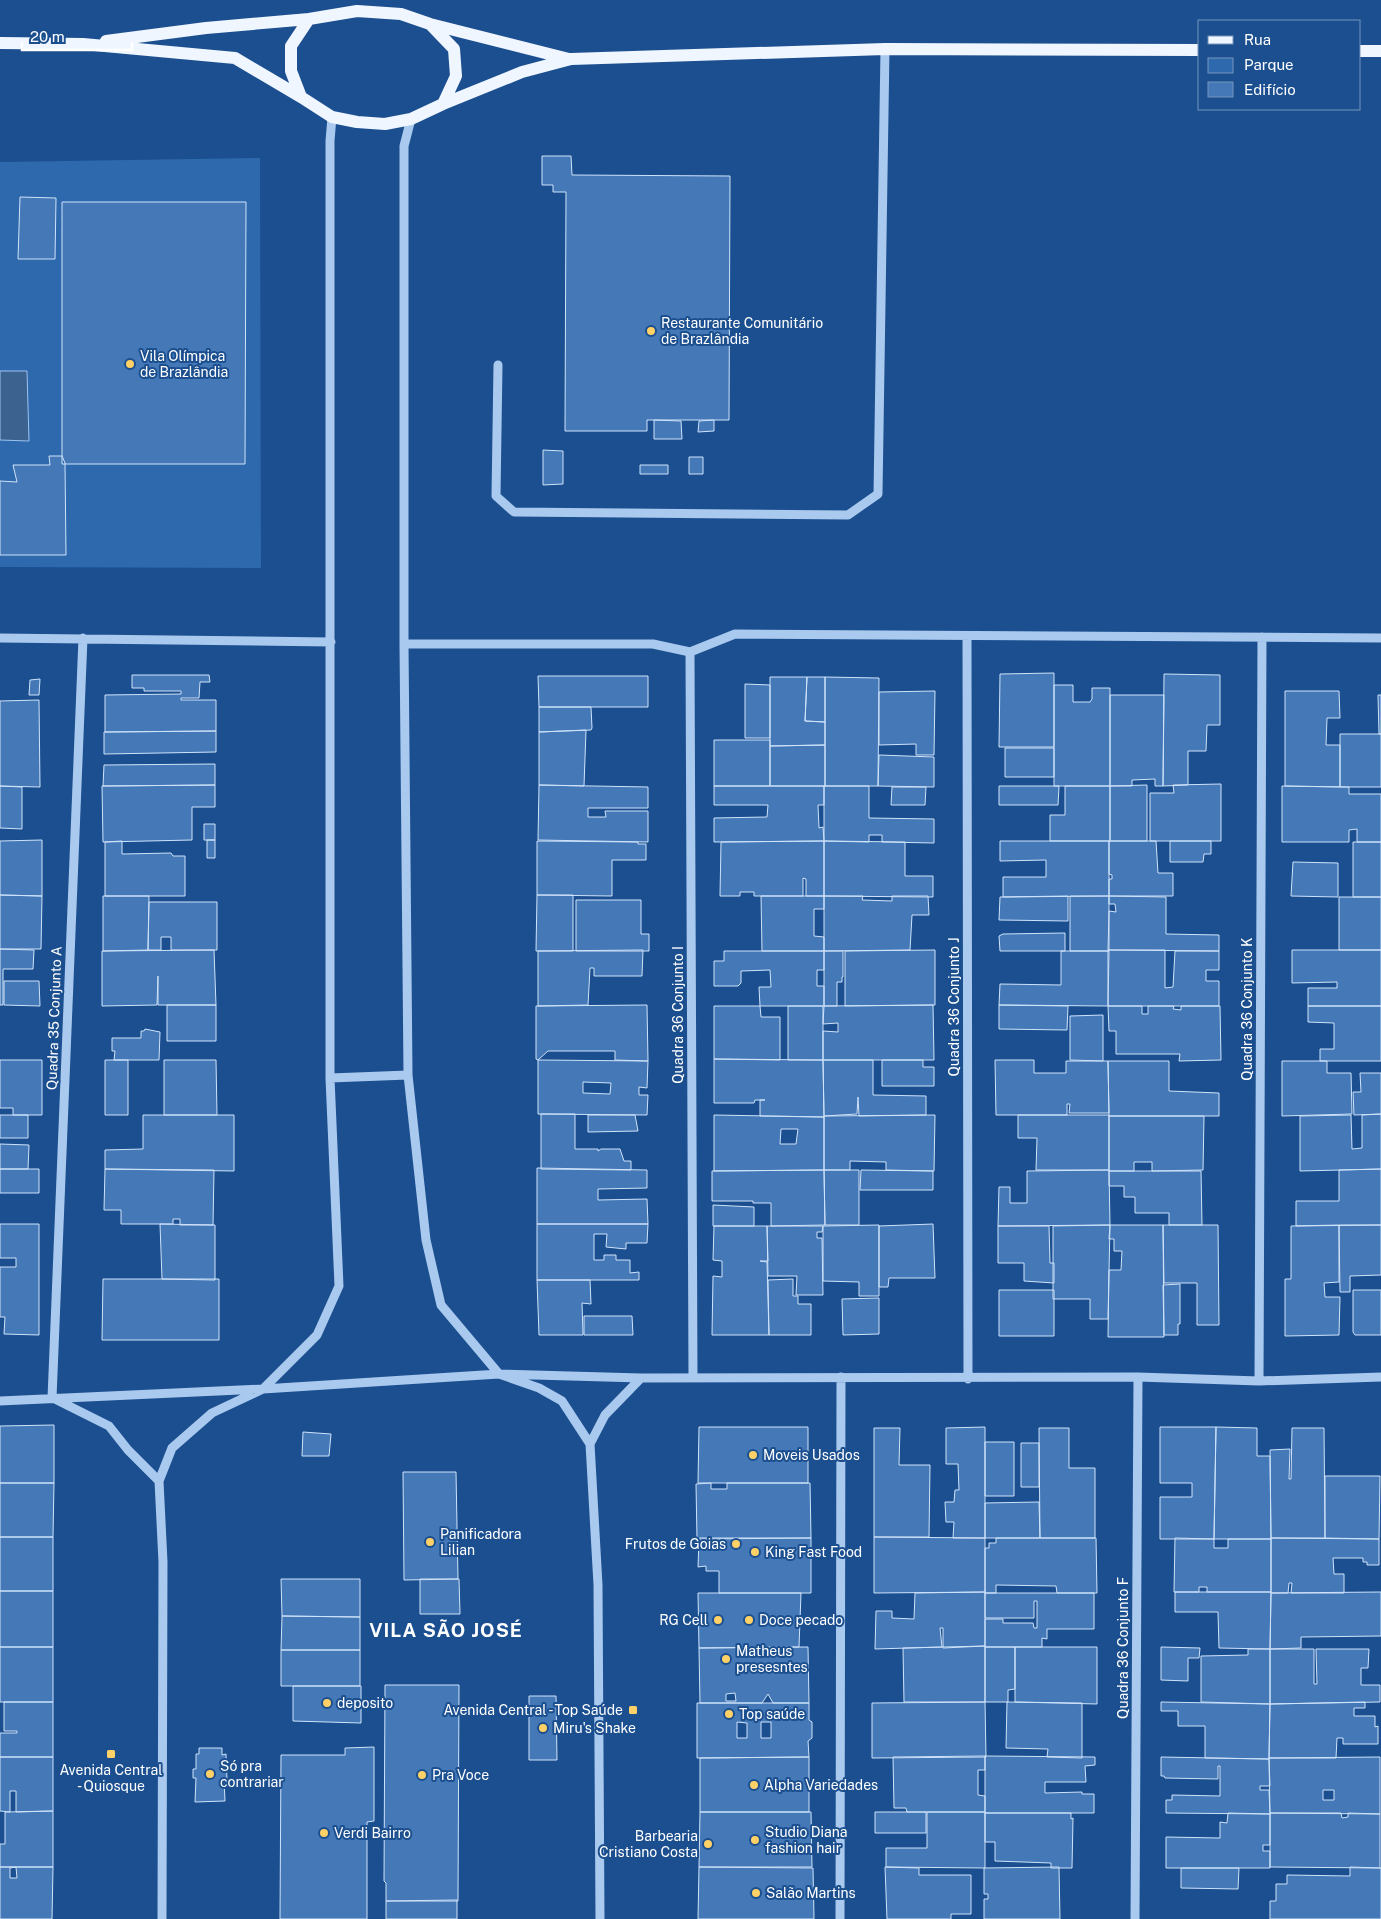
<svg xmlns="http://www.w3.org/2000/svg" width="1381" height="1919" viewBox="0 0 1381 1919" font-family="'Public Sans',sans-serif">
<style>
.green{fill:#2e69ad}
.water{fill:#3c6290;stroke:#9cc4f0}
.building{fill:#4478b7;stroke:#cfe3fa;fill-rule:evenodd}
.lines{fill:none;stroke-linecap:round;stroke-linejoin:round}
.minor{stroke:#a9c9ee;stroke-width:9}
.major{stroke:#f0f6ff;stroke-width:12}
.poi-dot{fill:#ffd166;stroke:#1b4f8f;stroke-width:2}
.labels{text-anchor:middle;stroke-width:4;stroke-linejoin:round;paint-order:stroke}
.poi-label{font-size:14px;fill:#fff;stroke:#1b4f8f;text-anchor:start}
.street-label{font-size:14px;fill:#fff;stroke:#1b4f8f}
.district-label{font-size:19px;font-weight:bold;letter-spacing:1px;fill:#fff;stroke:#1b4f8f}
</style>
<rect width="100%" height="100%" fill="#1b4f8f"/>
<path class="green" d="M260,158L261,568L0,567V162Z"/>
<path class="water" d="M0,371H27L29,441L0,440Z"/>
<path class="building" d="M542,156H571L572,175L730,176L729,420H647V431H565L566,192H553V185H542Z
M20,197L56,198L55,259H18Z
M62,202H246L245,464H62Z
M654,420L681,421L682,439H654Z
M714,420V431L698,432L699,421Z
M543,450L563,451V484L543,485Z
M49,456H62L65,463L66,555H0V481L17,482L13,465H50Z
M689,457H703V474H689Z
M640,465H668V474H640Z
M1054,673V747H999L1000,674Z
M1164,674L1220,675V725H1207L1206,751H1188V785L1163,786Z
M132,675H209L210,682H200L199,698H181V700H216V731L105,732V695L181,694V691H144V688H132Z
M538,676H648V707H539Z
M770,677H807L805,721L825,722V745L770,746Z
M807,677H825V722L805,721Z
M825,677L879,678L878,786H825Z
M40,679L39,695H29L30,680Z
M745,684L770,685V738H745Z
M1054,685H1073V702H1090L1092,699V688H1110V786H1054Z
M935,691L934,755H916V744L879,745V692Z
M1285,691H1339L1340,718H1327L1326,745H1340V787L1285,786Z
M1110,695H1164L1163,786H1155V779L1132,780V786H1110Z
M1378,695H1381V734H1379Z
M39,700L40,787L0,786V701Z
M539,707H591L592,728L591,730L539,732Z
M586,730L584,786L539,785V732Z
M216,731V752L104,754V732Z
M1340,734H1381V787H1340Z
M714,740H770V786H714Z
M825,745V786H770V746Z
M1005,748H1054V777H1005Z
M879,755L934,757V787L878,786Z
M215,764V785L103,786L104,765Z
M1221,784V841H1150V793H1174L1173,785Z
M215,785V807H192V840L103,842L102,786Z
M539,785L648,787V808H588V817H606L605,811H648V842L538,840Z
M1147,785V841H1110V786Z
M0,786L22,787V829L0,828Z
M714,786H824V805H818L819,828L823,827L824,841L714,842V818L767,817L768,805H714Z
M824,786H869V818L934,819V843L882,842V835H869V842L824,841Z
M999,786H1059L1058,805H999Z
M1065,786H1110V841H1050V815H1065Z
M1282,786L1349,787V794H1381V842H1357V829L1349,830V842H1282Z
M892,787H926L925,805H891Z
M204,824H215V840H204Z
M42,840V896L0,895V841Z
M207,840H215V858H207Z
M122,841V854L171,853L173,856H185V896H105V842Z
M537,841L638,842V844H646V860H612V896L537,895Z
M824,841L905,842V876H933V897L824,896Z
M824,841V896H806V879L803,878V896H754V892H740V896H720L721,842Z
M1000,841H1109V896L1003,897V877H1046V860L1000,861Z
M1109,841H1156L1158,873H1173V896H1109V879H1112V875L1109,874Z
M1170,841H1211V854H1204L1203,862H1170Z
M1353,842H1381V897H1353Z
M1293,862L1338,863V897L1291,896Z
M0,895L42,896L41,949H0Z
M537,895H573V951H536Z
M103,896H149L148,950L103,951Z
M761,896H824V909H814V936L824,937V951H762Z
M824,896H863L862,900L892,901V896H928L929,915H912L910,950L824,951Z
M1068,896V921L999,920L1000,897Z
M1070,896H1109V951H1070Z
M1109,896L1166,897V934L1219,935V951L1108,950L1109,911L1116,912L1115,904H1109Z
M1339,897H1381V950H1339Z
M576,900H641V934H649V951H576Z
M149,902H217V950H171V937H161V950H148Z
M1065,933V951H1000L999,936L1003,934Z
M0,949L34,950L33,969H3V1005H0Z
M214,950L216,1005H158V976L157,1005L102,1006V951Z
M643,950L642,976H594V968H590L588,1005L538,1006V951Z
M935,950V1005L845,1006V951Z
M1108,950H1165V988L1173,987L1175,951H1219V970H1206V981H1219V1006H1108Z
M1292,950H1381V1006H1308V988H1337V982L1292,983Z
M724,951H824V970H817V986H824V1006H760L759,987H771L770,970L741,971V983L738,986H714V961H724Z
M824,951H843V977H842V982H837V1006H824Z
M1061,951H1109L1108,1006L999,1005L1000,984L1061,985Z
M4,981H39L40,1006L4,1005Z
M167,1005H216V1041H167Z
M647,1005L648,1061L615,1060V1051H548L538,1060L536,1059V1006Z
M933,1005L934,1060H823V1031L838,1032V1023L823,1024L824,1006Z
M999,1005L1068,1006L1067,1030L999,1029Z
M714,1006H760L761,1017H780V1060L714,1059Z
M788,1006H823V1060H788Z
M1108,1006H1142V1014H1148V1006H1174L1173,1009L1181,1010V1006H1220L1221,1060L1179,1061L1180,1054H1116V1031H1109Z
M1308,1006H1381V1061H1320V1049H1334V1023L1308,1022Z
M1103,1015V1061L1070,1060V1016Z
M145,1029L160,1032L159,1060H114L115,1051H112V1038H141V1031H144Z
M714,1059L823,1060L824,1117L760,1116V1100H765H755L754,1103H714Z
M0,1060H42V1115H13V1108H0Z
M105,1060H128V1115H105Z
M164,1060H216L217,1115H164Z
M538,1060L648,1061L647,1088L639,1087V1095H648L647,1115L538,1114ZM583,1082L611,1083L610,1094L583,1093Z
M823,1060H873V1095L926,1096V1115L859,1116L858,1097L857,1114L824,1116Z
M882,1060H923V1067H934V1086H882Z
M995,1060H1034V1073H1066V1061H1108L1109,1113H1069L1070,1104H1067V1115H996Z
M1108,1061H1169V1091L1219,1093V1116H1109Z
M1282,1061H1327V1073H1351L1352,1114L1282,1116Z
M1360,1073H1381V1114L1354,1115L1353,1092H1361Z
M541,1114H575V1149H598V1151L601,1149H620L624,1161H631V1170L541,1169Z
M1381,1114V1169L1300,1171V1116L1351,1115L1352,1149L1362,1148V1115Z
M0,1115H28V1138H0Z
M143,1115H234V1171L105,1169V1150L143,1149Z
M588,1115H635L638,1131L588,1132Z
M714,1115L824,1117V1170L714,1171ZM781,1129H798L796,1144H780Z
M935,1115L934,1171L886,1170V1162L850,1161V1170H824V1116Z
M1018,1115H1109V1170H1036L1037,1138H1018Z
M1109,1116H1204L1203,1170L1152,1171V1162H1134V1171H1109Z
M0,1144L29,1145L28,1169H0Z
M537,1168L647,1170V1188L598,1189V1200L647,1199L648,1224H537Z
M0,1169H39V1193H0Z
M105,1169L214,1170L213,1225H180V1219H173V1224H121V1210H104Z
M1381,1169V1225L1296,1226V1201H1339V1170Z
M824,1170H859V1225H825Z
M824,1170L825,1225L771,1226V1203H753V1201H712V1171Z
M861,1170L933,1171V1190H860Z
M1109,1170L1110,1225L998,1226L999,1187H1010V1203H1027V1171Z
M1109,1171H1201L1202,1225H1169V1213H1135V1197H1124V1186H1109Z
M713,1205L754,1207V1226H713Z
M0,1224H39V1335L4,1334L5,1317H0V1267H16V1258H0Z
M160,1224L215,1225V1280L162,1279Z
M537,1224H648L647,1243H626V1249L606,1247L607,1234H594V1260H604V1255H616V1260H630V1273L639,1272V1280H537Z
M933,1224L935,1278H889L888,1287H879V1226Z
M879,1225V1296H859V1282L823,1281V1226Z
M1110,1225H1163L1164,1337H1108L1109,1270H1121L1122,1251H1114V1239H1109Z
M1110,1225L1108,1319H1090V1299H1053V1226Z
M1163,1225H1218L1219,1325H1197V1283H1164Z
M1339,1225V1282L1324,1283L1325,1297H1340L1339,1335L1285,1336V1279H1291V1226Z
M1339,1225H1381V1275L1350,1276V1292H1340Z
M714,1226H767L768,1261H760L767,1262L769,1335H712L713,1276L722,1277V1261L713,1260Z
M767,1226H823L822,1232H817V1238H822L823,1295H796L797,1276H768Z
M998,1226H1049L1050,1263H1054V1283L1024,1281V1263H998Z
M103,1279H219V1340H102Z
M793,1279V1296H798V1304H811V1335H769L768,1280Z
M537,1280H590L591,1304L582,1303L583,1335H539Z
M1180,1284V1324H1178V1335H1164L1163,1285Z
M999,1290H1054V1336H999Z
M1353,1290H1381V1335H1355L1353,1332Z
M879,1298V1334L843,1335L842,1299Z
M584,1316H632L633,1335H584Z
M54,1425V1483H0V1426Z
M699,1427H808V1483H698Z
M985,1427V1538H953L954,1522H946L945,1502H954L955,1490H959L958,1464H946V1428Z
M1160,1427H1216L1214,1539H1160V1497H1192V1483H1160Z
M1216,1427L1257,1428V1456H1270L1271,1539H1214Z
M874,1428H900L899,1465H930L929,1537H874Z
M1039,1428H1069V1468H1095V1538H1040Z
M1292,1428H1324L1325,1538H1271L1270,1450L1290,1449L1289,1479H1291Z
M303,1432L331,1434L329,1456H302Z
M985,1442H1014V1496H985Z
M1021,1443H1039V1487H1021Z
M403,1472H456L458,1579L404,1580Z
M1325,1476H1380L1379,1539L1325,1538Z
M0,1483H54L53,1537H0Z
M711,1483V1489H727V1483H810L811,1538L697,1539L696,1484Z
M1039,1502L1040,1538H985V1503Z
M0,1537H53V1591H0Z
M874,1537L985,1538V1592L874,1593Z
M699,1538H811V1593H719V1571H706V1566L698,1567Z
M996,1538H1096L1097,1593H1057L1056,1586L996,1585V1593H985V1548H989V1543H996Z
M1175,1538L1214,1539V1548H1228V1539H1271V1592H1207V1587H1199V1592H1174Z
M1271,1538L1379,1539V1565H1367V1562H1363V1558H1333L1334,1574H1344V1593H1291L1292,1583H1289L1288,1593H1271Z
M281,1579H360V1617L282,1616Z
M420,1579H459L460,1614H420Z
M0,1591H53V1647H0Z
M985,1592V1646L943,1648V1628H940L942,1647L875,1649L876,1611H892V1618L914,1619L915,1593Z
M1175,1592H1271L1270,1649L1219,1648L1218,1612H1175Z
M1381,1592V1636L1301,1637V1648L1270,1649L1271,1593Z
M698,1593H801L799,1647L699,1648Z
M985,1593H1094V1629H1047V1639L1042,1638V1647H985V1619H1003V1623H1033L1034,1628H1037V1601H1034V1618H985Z
M282,1616L360,1617V1650H281Z
M985,1646V1702H904L903,1648Z
M0,1647H53V1702H0Z
M808,1647L809,1703H773L768,1694L762,1703H700L699,1648ZM735,1693L736,1701H726V1694Z
M985,1647H1015V1689L1008,1690V1702H985Z
M1015,1647H1097V1704L1015,1702Z
M1161,1647L1200,1648L1199,1658H1188V1681L1161,1680Z
M1248,1649H1270V1704L1201,1702V1656L1248,1655Z
M1270,1649H1314V1684H1317L1316,1649H1369L1368,1668H1361V1685H1380V1702L1270,1704Z
M281,1650H360V1686H281Z
M385,1685H459L458,1901H386V1883L384,1881Z
M293,1686H361V1723L293,1721Z
M529,1696H556L557,1760H529Z
M4,1702H53V1757H0V1733H17V1731H4Z
M985,1702L986,1757L872,1758V1703Z
M1007,1702L1082,1703V1758L1047,1757L1048,1749L1006,1748Z
M1161,1702L1270,1704L1269,1759L1205,1758V1726H1178V1711H1161Z
M1365,1702V1708H1354V1716H1375V1727L1378,1726V1744H1343V1738H1337L1336,1758H1269L1270,1704Z
M697,1703H809V1720L812,1722V1738L808,1741L809,1757L697,1758ZM737,1722L747,1723V1738H737ZM761,1722H771V1738H761Z
M374,1747V1821L367,1822V1919H280L281,1755H345V1748Z
M199,1748H222V1755L226,1754L227,1780H224L225,1801L195,1802L196,1778H193V1769H196V1754H199Z
M985,1756L1095,1757V1765L1085,1766L1086,1782H1045V1793L1082,1792V1794H1094V1813H985Z
M985,1756V1770H978V1795L985,1796V1812H907L906,1808H894L893,1757Z
M0,1757H53V1811L16,1812V1791H10V1812L0,1811Z
M809,1757V1812H700V1758Z
M1161,1757L1269,1759L1270,1786H1260V1790H1269L1270,1814L1166,1813V1800H1172V1795L1220,1796V1766H1218V1779L1165,1778L1164,1776H1161Z
M1380,1757V1814L1270,1813L1269,1758ZM1323,1790H1334V1800H1323Z
M53,1811V1867H0V1844H5V1812Z
M700,1812H811L812,1867H699Z
M875,1812H926V1833H875Z
M927,1812H985V1868L886,1867V1848H927Z
M985,1813H1071V1819L1073,1818L1072,1868H1051V1863L995,1861V1842H985Z
M1228,1813L1270,1814V1845H1263V1851H1270V1868H1166V1837L1220,1838V1822L1227,1823Z
M1270,1813H1341L1342,1818L1348,1817V1813L1380,1814V1868L1270,1867Z
M0,1867H53L52,1919H0ZM16,1867L17,1878H10V1868Z
M699,1867L813,1868L814,1919H698Z
M885,1867L919,1868V1875H971V1914H951V1919H887Z
M1059,1867L1060,1919H984V1899H988V1894H984V1868Z
M1350,1867L1381,1868V1919H1270V1901H1276V1884H1287V1875L1350,1876Z
M1181,1868H1239L1238,1889L1181,1888Z
M457,1900V1919H386V1901Z"/>
<g class="lines">
<path class="minor" d="M411,119L404,146V644L408,1075L426,1240L441,1305L499,1374L539,1388L562,1401L590,1444L598,1585L600,1919
M498,365L496,496L514,512L848,515L878,494L885,49
M967,636L968,1379
M0,638L331,642
M404,644H653L690,652L735,634L1381,638
M690,652L693,1377
M330,1078L408,1075
M1259,1381L1262,637
M52,1398L83,638
M55,1399L109,1426L128,1450L159,1481
M0,1401L263,1389L499,1374L641,1378L1138,1377L1259,1381L1381,1377
M590,1444L605,1415L641,1378
M162,1919L163,1562L159,1481L172,1448L212,1413L263,1389L317,1335L339,1286L330,1078V141L332,117
M840,1919L841,1377
M1135,1919L1138,1377"/>
<path class="major" d="M430,24L454,49L456,76L443,104L411,119L385,124L357,122L332,117L301,97L291,71V46L309,19L357,11L401,14L430,24L569,59
M106,41L206,28L309,19
M0,43L83,44L235,58L301,97
M1360,51H1381
M443,104L522,72L571,59L885,49L1200,50"/>
</g>
<g class="poi-dot">
<circle cx="651" cy="331" r="5"/>
<circle cx="130" cy="364" r="5"/>
<circle cx="753" cy="1455" r="5"/>
<circle cx="430" cy="1542" r="5"/>
<circle cx="736" cy="1544" r="5"/>
<circle cx="755" cy="1552" r="5"/>
<circle cx="718" cy="1620" r="5"/>
<circle cx="749" cy="1620" r="5"/>
<circle cx="726" cy="1659" r="5"/>
<circle cx="327" cy="1703" r="5"/>
<rect x="628" y="1705" width="10" height="10" rx="2.5"/>
<circle cx="729" cy="1714" r="5"/>
<circle cx="543" cy="1728" r="5"/>
<rect x="106" y="1749" width="10" height="10" rx="2.5"/>
<circle cx="210" cy="1774" r="5"/>
<circle cx="422" cy="1775" r="5"/>
<circle cx="754" cy="1785" r="5"/>
<circle cx="324" cy="1833" r="5"/>
<circle cx="755" cy="1840" r="5"/>
<circle cx="708" cy="1844" r="5"/>
<circle cx="756" cy="1893" r="5"/>
</g>
<g class="labels">
<g class="poi-label">
<text x="661" y="328">Restaurante Comunitário<tspan x="661" dy="16">de Brazlândia</tspan></text>
<text x="140" y="361">Vila Olímpica<tspan x="140" dy="16">de Brazlândia</tspan></text>
<text x="763" y="1460">Moveis Usados</text>
<text x="440" y="1539">Panificadora<tspan x="440" dy="16">Lilian</tspan></text>
<text x="726" y="1549" text-anchor="end">Frutos de Goias</text>
<text x="765" y="1557">King Fast Food</text>
<text x="708" y="1625" text-anchor="end">RG Cell</text>
<text x="759" y="1625">Doce pecado</text>
<text x="736" y="1656">Matheus<tspan x="736" dy="16">presesntes</tspan></text>
<text x="337" y="1708">deposito</text>
<text x="623" y="1715" text-anchor="end">Avenida Central - Top Saúde</text>
<text x="739" y="1719">Top saúde</text>
<text x="553" y="1733">Miru's Shake</text>
<text x="220" y="1771">Só pra<tspan x="220" dy="16">contrariar</tspan></text>
<text x="111" y="1775" text-anchor="middle">Avenida Central<tspan x="111" dy="16">- Quiosque</tspan></text>
<text x="432" y="1780">Pra Voce</text>
<text x="764" y="1790">Alpha Variedades</text>
<text x="765" y="1837">Studio Diana<tspan x="765" dy="16">fashion hair</tspan></text>
<text x="334" y="1838">Verdi Bairro</text>
<text x="698" y="1841" text-anchor="end">Barbearia<tspan x="698" dy="16">Cristiano Costa</tspan></text>
<text x="766" y="1898">Salão Martins</text>
</g>
<g class="street-label">
<text transform="translate(954 1007) rotate(-90)" y="5">Quadra 36 Conjunto J</text>
<text transform="translate(1247 1009) rotate(-90)" y="5">Quadra 36 Conjunto K</text>
<text transform="translate(678 1015) rotate(-90)" y="5">Quadra 36 Conjunto I</text>
<text transform="translate(54 1018) rotate(-88)" y="5">Quadra 35 Conjunto A</text>
<text transform="translate(1123 1648) rotate(-90)" y="5">Quadra 36 Conjunto F</text>
</g>
<g class="district-label">
<text x="446" y="1637">VILA SÃO JOSÉ</text>
</g>
</g>
<rect x="1198" y="20" width="162" height="90" fill="#1b4f8f" stroke="#7695bc"/>
<rect x="1208" y="36" width="25" height="8" fill="#f0f6ff" stroke="#7695bc"/>
<text x="1244" y="45" font-size="15" fill="#ffffff">Rua</text>
<rect x="1208" y="58" width="25" height="15" fill="#2e69ad" stroke="#7695bc"/>
<text x="1244" y="70" font-size="15" fill="#ffffff">Parque</text>
<rect x="1208" y="82" width="25" height="15" fill="#4478b7" stroke="#7695bc"/>
<text x="1244" y="95" font-size="15" fill="#ffffff">Edifício</text>
<path d="M22 42v8h110v-8" fill="none" stroke="#ffffff" stroke-width="2.5"/>
<text x="30" y="42" font-size="15" fill="#ffffff" stroke="#1b4f8f" stroke-width="4" paint-order="stroke">20 m</text>
</svg>
